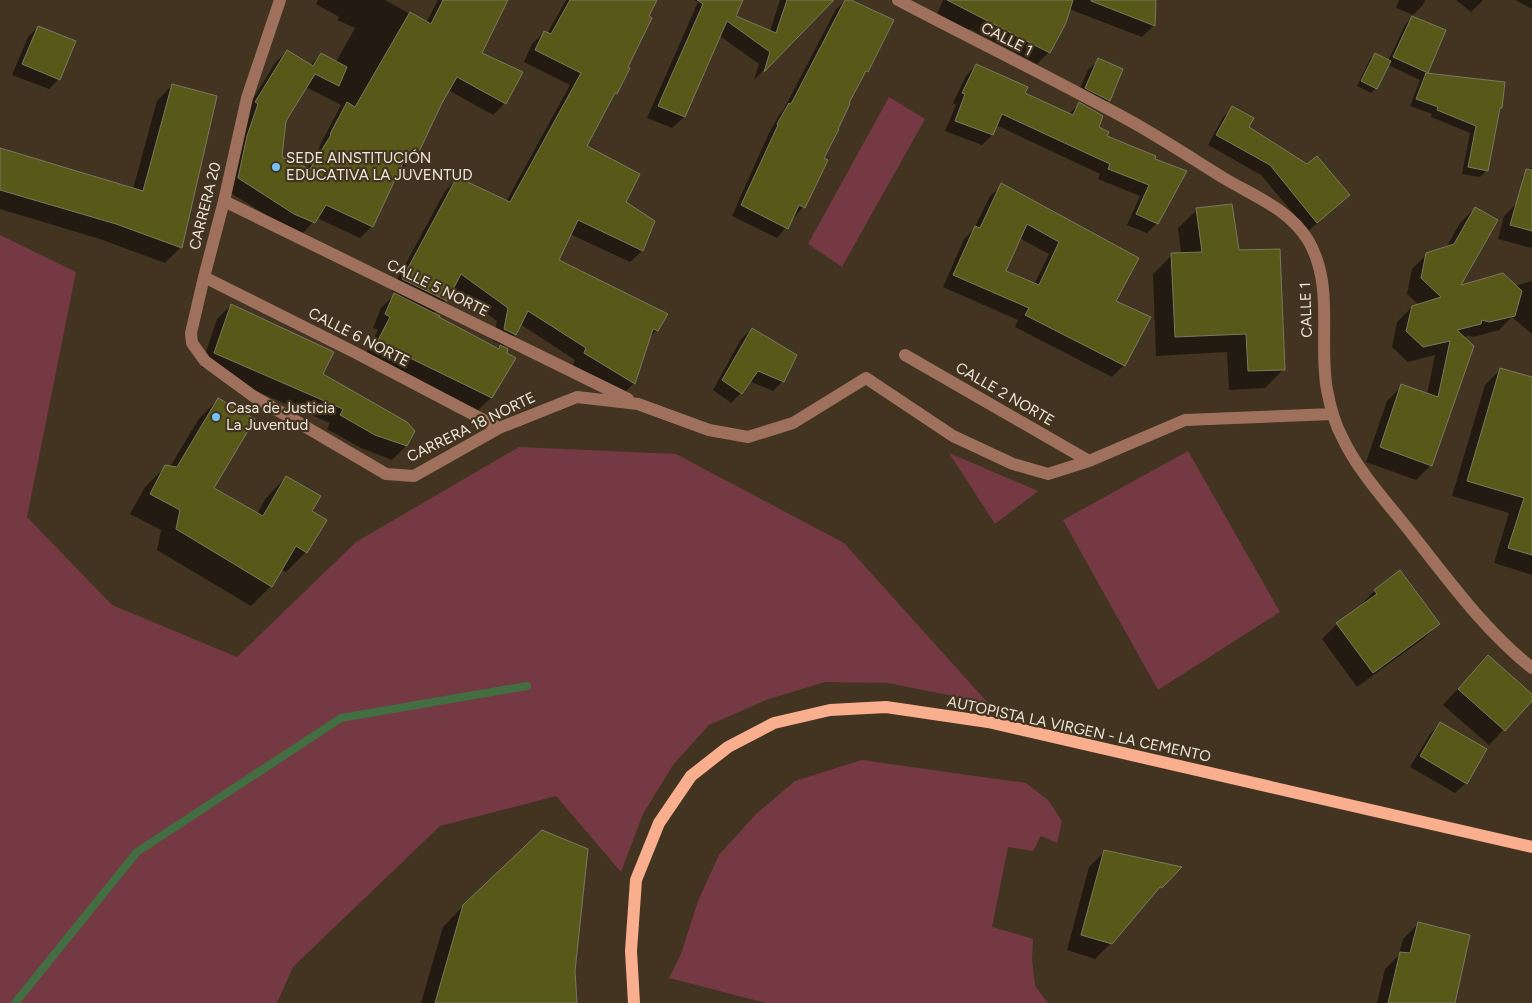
<svg xmlns="http://www.w3.org/2000/svg" width="1532" height="1003" viewBox="0 0 1532 1003" font-family="Figtree,sans-serif">
<style>
.green{fill:#743943}
.shadow{fill:#0007;fill-rule:evenodd}
.lines{fill:none;stroke-linecap:round;stroke-linejoin:round}
.stream{stroke:#426e41;stroke-width:8}
.building{fill:#585918;stroke:#787960;fill-rule:evenodd}
.minor{stroke:#9f715d;stroke-width:12}
.major{stroke:#f9ae8e;stroke-width:12}
.poi-dot{fill:#77bff7;stroke:#423420;stroke-width:2}
.labels{text-anchor:middle;stroke-width:4.5;stroke-linejoin:round;paint-order:stroke}
.street-label{font-size:15px;fill:#efe7da;stroke:#423420}
.poi-label{font-size:15px;fill:#efe7da;stroke:#423420;text-anchor:start}
</style>
<rect width="100%" height="100%" fill="#423420"/>
<path class="green" d="M889,97L925,119L842,267L808,244Z
M0,235L76,272L27,517L112,605L237,657L356,542L519,447L676,454L844,543L988,703L888,683L825,682L766,700L709,725L673,765L643,814L621,872L556,796L440,826L293,967L277,1003H0Z
M1188,451L1280,612L1158,690L1063,520Z
M949,453L1038,491L995,524Z
M862,760L1026,783L1048,800L1062,821L1057,843L1041,836L1033,851L1008,847L992,927L1033,939L1032,959L1035,986L1048,1003H766L669,978L681,954L698,901L719,855L755,815L795,781Z"/>
<path class="shadow" d="M318,0H385L426,23L438,0H507L480,54L505,103L493,115L448,90L416,155L404,167L400,165L372,226L360,238L317,218L302,234L282,225L226,190L244,114L275,63L287,51L310,66L321,54L336,62L355,28L337,20L339,17L316,4ZM306,87L341,105L319,147H320L307,169L281,158L285,121Z
M566,0H655L616,93L610,100L586,146L624,203L654,221L642,251L630,262L570,234L557,260L657,330L649,338L634,383L622,395L573,365L575,360L520,324L515,334L502,347L505,353L514,358L491,398L478,410L365,355L378,330L373,328L381,308L396,293L391,291L445,191L457,179L506,202L570,85L524,62L532,44L544,32L547,34ZM452,288L497,321L493,341L502,345L498,349L433,314L446,300Z
M694,0H742L734,17L770,31L780,0H833L754,80L759,64L720,36L684,117L672,128L647,118L698,2Z
M845,0L892,20L867,72L861,77L823,158L803,207L777,238L732,216L768,135L779,115L784,109L836,9Z
M943,0H1155L1153,26L1142,37L1069,9L1049,52L1037,64L970,29L969,31L936,17Z
M1399,0H1425L1423,5L1413,15L1396,8Z
M1456,0H1483L1471,12Z
M1515,0H1532V9Z
M1412,17L1427,72L1425,74L1503,83L1501,108L1498,111L1487,170L1480,177L1462,174L1470,133L1431,117L1432,114L1410,106L1420,80L1388,65L1376,88L1371,93L1357,86L1370,59L1375,54L1388,61L1405,25Z
M38,27L59,79L49,89L12,75L28,37Z
M1099,60L1109,100L1099,110L1076,98L1088,70Z
M976,65L1024,94L1069,114L1079,104L1106,137L1154,156L1157,223L1147,233L1127,225L1140,196L1098,179L1100,174L996,125L992,135L982,145L945,131L956,105L953,103L966,76Z
M172,85L216,97L180,248L165,263L100,239L0,209V149L133,189L157,101Z
M1233,108L1247,127L1349,195L1308,231L1261,175L1208,145L1223,117Z
M1532,167V248L1498,239L1504,216L1517,203L1521,204L1522,177Z
M1002,185L1137,259L1114,302L1124,365L1112,377L1015,327L1018,320L943,287L964,239L974,229L990,196ZM1019,238L1049,254L1034,285L1005,272Z
M1475,208L1458,287L1515,286L1532,281V334L1512,317L1499,330L1473,337L1468,335L1464,339L1431,465L1416,480L1366,462L1387,401L1402,386L1427,395L1435,355L1408,362L1392,347L1397,322L1412,307L1419,305L1407,294L1412,269L1427,254L1446,248L1460,223Z
M1197,210L1237,252L1284,369L1265,388L1229,390L1227,352L1156,356L1153,274L1172,255L1181,254L1178,228Z
M231,305L321,375L406,446L392,460L361,448L327,429L330,423L201,367L217,319Z
M752,329L783,381L773,391L749,381L741,393L731,403L713,390L741,339Z
M1501,369L1532,378V575L1494,563L1509,513L1452,496L1485,385Z
M218,399L213,488L257,514L266,498L286,477L310,512L306,552L286,572L281,569L271,586L251,606L157,550L161,530L130,514L145,487L166,466L170,467L198,420Z
M1375,590L1438,624L1423,639L1357,687L1322,639L1337,624L1360,607V606Z
M1473,672L1532,695V699L1489,745L1443,705Z
M1440,724L1466,783L1455,793L1410,767L1430,734Z
M1105,851L1180,867L1146,902L1111,943L1095,959L1067,950L1089,867Z
M463,906L576,1003H421L443,927Z
M1418,924L1453,1003H1377L1385,969L1399,955L1403,939Z"/>
<g class="lines">
<path class="stream" d="M15,1003L137,852L341,718L527,686"/>
</g>
<path class="building" d="M443,0H508L482,53L523,72L506,104L457,77L442,103L417,156L408,152L373,227L326,205L315,223L294,214L238,178L247,136L258,104L255,102L287,50L313,66L321,53L347,67L339,86L315,74L286,121L282,157L310,169L331,135L330,134L347,102L355,107L410,12L431,24Z
M570,0H657L649,16L652,18L628,67L630,68L617,94L615,93L587,146L640,174L626,202L655,221L643,251L578,220L559,260L668,314L658,331L653,329L635,384L584,353L586,348L528,311L516,335L504,329L508,308L461,274L447,301L402,279L457,177L510,202L581,73L535,50L544,31L551,34Z
M697,0H743L736,16L776,33L787,0H834L764,72L770,52L727,21L685,117L658,106L703,4Z
M845,0H851L894,20L868,72L866,71L849,103L850,104L838,129H839L824,158L828,160L805,208L799,205L788,229L741,205L778,125L777,124L789,103L791,104Z
M947,0H1073L1066,23L1050,53Z
M1091,0H1156L1155,26L1091,1Z
M1412,16L1446,30L1428,73L1393,57Z
M38,26L76,41L60,80L22,64Z
M1375,53L1391,61L1377,89L1361,81Z
M1098,58L1123,69L1110,101L1085,88Z
M976,64L1028,87L1025,93L1073,115L1079,102L1103,116L1099,127L1109,132L1107,136L1156,156L1155,159L1187,171L1158,224L1136,214L1149,185L1108,169L1110,164L1002,114L993,135L955,121L965,94L962,93Z
M1426,73L1505,82L1502,108H1500L1488,171L1468,167L1476,126L1437,110L1438,107L1416,99Z
M172,84L217,96L182,248L116,224L0,190V148L143,191Z
M1232,106L1254,118L1249,127L1307,164L1317,156L1350,195L1317,223L1270,165L1216,135Z
M1526,169L1532,170V231L1510,225Z
M1001,183L1139,258L1116,301L1151,317L1125,366L1025,315L1029,308L953,275L975,226L980,228ZM1027,224L1059,242L1039,285L1006,271Z
M1232,204L1239,250L1280,249L1285,370L1248,371L1246,334L1175,337L1171,253L1202,252L1196,208Z
M1475,207L1498,220L1461,285L1503,273L1522,291L1515,316L1489,322L1482,320L1481,324L1457,330L1474,346L1432,466L1380,447L1401,384L1438,397L1450,341L1423,347L1406,331L1412,306L1441,297L1421,278L1426,253L1454,244Z
M394,293L440,316L439,317L499,349L500,345L508,349L507,353L516,358L492,398L377,342L390,317L385,314Z
M231,304L334,352L323,374L407,422L415,431L407,446L375,435L340,415L343,409L214,353Z
M752,328L797,355L784,382L758,371L742,394L722,380Z
M1500,368L1532,377V555L1508,548L1524,498L1467,481Z
M218,398L255,419L214,488L263,516L286,476L321,496L312,511L327,520L307,553L296,546L272,587L176,529L180,510L150,494L165,465L177,467Z
M1400,570L1440,624L1373,673L1336,623L1377,594L1374,590Z
M1488,655L1532,694V701L1505,731L1458,689Z
M1440,722L1487,749L1467,784L1420,756Z
M542,830L588,849L575,971L577,1003H435L463,905Z
M1104,850L1182,867L1162,888L1160,887L1112,944L1081,935Z
M1418,922L1470,935L1455,1003H1388L1400,952L1410,953Z"/>
<g class="lines">
<path class="minor" d="M280,0L247,98L224,201L204,277L191,333L192,343L205,361L253,396L386,474L414,476L499,428L577,397L638,404L709,430L748,437L793,423L866,378L953,436L1013,464L1048,474L1089,461L1185,420L1333,414
M898,0C976,41 1056,80 1134,123C1164,140 1193,159 1222,177C1253,196 1288,208 1308,240C1335,286 1318,341 1327,390C1330,406 1334,422 1342,437C1358,471 1385,500 1408,529C1447,578 1483,629 1532,668
M224,201L628,399
M204,277L354,352L499,428
M905,355L1089,461"/>
<path class="major" d="M634,1003L631,951L636,880L659,823L691,776L728,747L774,723L830,710L886,707L988,722L1532,847"/>
</g>
<g class="poi-dot">
<circle cx="276" cy="167" r="5"/>
<circle cx="216" cy="417" r="5"/>
</g>
<g class="labels">
<g class="street-label">
<text transform="translate(1007 39) rotate(27)" y="5">CALLE 1</text>
<text transform="translate(205 206) rotate(-76)" y="5">CARRERA 20</text>
<text transform="translate(438 288) rotate(26)" y="5">CALLE 5 NORTE</text>
<text transform="translate(1306 310) rotate(-92)" y="5">CALLE 1</text>
<text transform="translate(359 337) rotate(27)" y="5">CALLE 6 NORTE</text>
<text transform="translate(1005 394) rotate(30)" y="5">CALLE 2 NORTE</text>
<text transform="translate(471 427) rotate(-26)" y="5">CARRERA 18 NORTE</text>
<text transform="translate(1079 729) rotate(12)" y="5">AUTOPISTA LA VIRGEN - LA CEMENTO</text>
</g>
<g class="poi-label">
<text x="286" y="163">SEDE AINSTITUCIÓN<tspan x="286" dy="17">EDUCATIVA LA JUVENTUD</tspan></text>
<text x="226" y="413">Casa de Justicia<tspan x="226" dy="17">La Juventud</tspan></text>
</g>
</g>
</svg>
